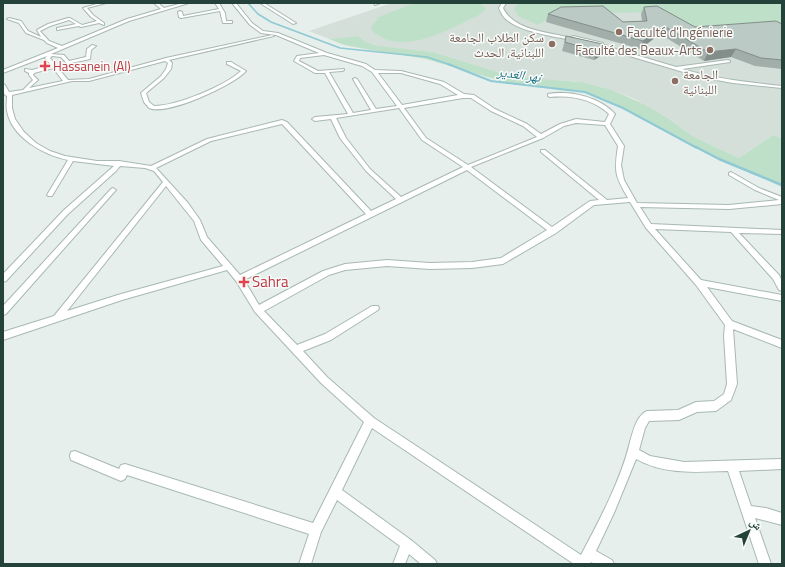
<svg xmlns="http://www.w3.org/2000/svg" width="785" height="567" viewBox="0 0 785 567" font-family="'Titillium Web','Noto Naskh Arabic',sans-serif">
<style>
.built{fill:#d4dfda}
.green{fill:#bfe0c8}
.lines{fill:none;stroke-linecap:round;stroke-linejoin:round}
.stream-far2{stroke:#8ec9d4;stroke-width:1.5}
.stream-far1{stroke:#8ec9d4;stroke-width:2}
.stream{stroke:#8ec9d4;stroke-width:2.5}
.street-casing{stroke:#a8b8b2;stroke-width:2}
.street{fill:#fff;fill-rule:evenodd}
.wall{fill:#a1aea9}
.shaded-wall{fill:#838d89}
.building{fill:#bbcac4;stroke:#838d89}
.education-dot{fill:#8d6e63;stroke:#f7fbf9;stroke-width:1.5}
.health-dot{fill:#e0444e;stroke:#f7fbf9;stroke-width:1.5}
.labels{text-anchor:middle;stroke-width:3;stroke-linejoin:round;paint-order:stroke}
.far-education-label{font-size:13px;fill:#785e54;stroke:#f7fbf9;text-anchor:start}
.far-health-label{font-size:13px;fill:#be3a42;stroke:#f7fbf9;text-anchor:start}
.far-water-label{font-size:13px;font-style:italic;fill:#1c6f80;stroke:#f7fbf9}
.health-label{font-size:15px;fill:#be3a42;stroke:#f7fbf9;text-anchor:start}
</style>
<rect width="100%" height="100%" fill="#e6efeb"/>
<path class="built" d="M392,3H782V138L773,135L739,158L694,137L666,117L635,99L602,87L574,81L539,80L514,77L433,52L381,47L366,42L358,36L329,39L309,31Z"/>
<path class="green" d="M414,3H480L486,9L479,15C449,29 403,58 372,31L371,27L378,19L376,18Z
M518,3H782V33L690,34L653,12L557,14L538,25L518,16L514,9Z
M358,36L366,42L378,46L433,52L514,77L581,82L609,89L644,104L666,117L694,137L739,158L773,135L782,138V187L700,149L605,99L579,91L504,82L426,59L365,49L344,45L329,39Z"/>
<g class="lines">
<path class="stream-far2" d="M248,3L258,14L271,22L340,48L427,57L451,65"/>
<path class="stream-far1" d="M448,64L491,81L585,92L623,108L697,148"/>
<path class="stream" d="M696,147L719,159L782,185"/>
<defs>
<path id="street" d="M100,3H106L87,8L93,15L104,23V25L99,23L81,27L79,26L57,30V28L76,24L69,20L50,26L40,31L49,41L62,46L127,19L161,9L154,3H158L164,8L183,3H189L129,21L51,54L64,55L69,61L86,57L87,49L92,45L96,46L91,50L90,59L71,63L77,68V70H73L61,57L52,56L50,58L68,80L89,79L166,58L272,35L274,36L169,60L172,63L171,69L164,78L146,93L149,102L154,106C176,106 225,86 241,71L227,64V62H231L246,71C234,85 167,116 149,108L144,102L141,93L161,76L166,69L168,63L165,61L89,81H72L12,95V108L15,119L24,132L36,143L50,151L65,156L97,161H119L151,166L207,139L282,120L287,122L371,211L396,199L366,171L340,138L331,119L315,121L312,119L315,117L348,114L325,73H315L294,61L297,56L319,53L276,35L261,33L250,25L232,3H236L252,23L263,31L278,33L327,53L366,64L375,70L401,71L444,82L464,94L474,95L495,109L527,124L541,134L560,124L576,119L605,122L609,114C593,99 571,95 550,97L548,96V94C570,90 600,97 615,114L610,124L624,146L621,165L624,180L637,203L729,205L779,200L755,190L729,175V173L731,172L759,188L782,197V204L729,209L640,207L651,224L782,230V234L739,233L779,275L782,281V291L779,290L773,279L731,232L655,229L701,280L782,295V301L707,287L732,321L782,340V348L733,329L737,384L731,400L716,411L697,412L679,420L649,421L645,428L639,450L650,456L684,462L782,459V469L739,471L751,506L766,508L782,513V525L755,518L771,564H759L728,471C697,472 664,475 636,459L614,513L596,551L612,560L614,564H595L591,562L590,564H574L372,428L342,490L411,540L435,560L437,564H421L409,554L405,564H393L400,546L337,500L321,532L311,564H299L309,534L127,475L125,479L121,481L71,460L70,456L71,452L75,451L119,469L121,465L125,464L313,523L364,422L321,383L255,312L236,281L227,270L122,300L3,340V332L54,316L163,182L154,171L145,168L120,166L116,171L68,214L6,281L3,282V274L64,210L114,166L73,161L52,196H48L47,195L68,160C44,155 12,138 7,111C6,106 7,101 7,96L5,95L3,91V84L5,85L9,92L23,90L33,80L29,75V73L25,71V69L32,70L51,65L45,58L47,56L3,73V70L58,48L47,43L44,40L26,33L19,23L7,19L9,18L21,21L28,31L41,37L37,30L48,24L68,18H70L82,25L97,21L91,17L83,8ZM324,55L362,66L372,72L397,106L376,109L357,79L355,78L353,79L371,110L353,113L329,72L342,71L344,70V69L318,71L299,61L300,58ZM53,68L63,81L29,88L38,80L33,75L34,73ZM378,73H401L440,84L458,95L402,105ZM463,98H471L491,111L523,126L537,137L468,165L426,138L404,108ZM399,108L422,140L463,167L401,197L370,169L346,138L336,118ZM576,123L605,125L618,146C614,172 615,176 628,198L607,200L545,150H541V152L599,200L590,201L552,227L471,167L543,138L564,126ZM282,124L366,214L240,275L207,237L200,220L188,203L156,168L211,141ZM467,170L547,230L501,258L472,262L430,263L387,260L345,264L323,271L259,305L244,280ZM166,186L194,221L201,240L223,266L121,294L67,311ZM630,202L646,228L696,285L725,325L724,336L727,384L724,394L714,401L696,402L678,410L647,411C636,416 633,432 630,442C621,480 599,521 581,555L374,418L327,377L303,351L331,340L378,310L379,308L378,306H372L325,334L297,345L264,311L329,275L345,270L387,266L430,269L472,268L503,264L556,233L594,205Z
M215,3H219L225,13L226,21H232V23H223L220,11L181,18L179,17L178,12L180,11L182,12L183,16L219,9Z
M260,3H264L296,23L293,24Z
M374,3H380L375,5Z
M502,3H506L503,8C514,31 549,32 571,38L573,36L603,43L602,45L676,67L728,60L730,61V62L682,69C715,79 748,82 782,86V88L733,83L700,77L596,46V44L578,39L576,41C556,36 517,33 503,16C502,14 500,11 499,8Z
M113,188L116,190L115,191L6,314L3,315V306L111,189Z"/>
</defs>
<use href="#street" class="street-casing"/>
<use href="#street" class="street"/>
</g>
<path class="wall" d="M644,7L695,27L782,24V69L755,66L731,57L704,61L660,34L640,49L546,22L548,14L623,22L642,21L641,14Z
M566,36L607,45L604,54L594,60L562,51Z"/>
<path class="shaded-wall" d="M664,26L660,34L640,49L643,41Z
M607,45L604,54L594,60L597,52Z
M736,49L731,57L704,61L708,52Z"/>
<path class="building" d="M603,6L623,22L647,21L644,7L657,6L695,27L776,21L782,24V60L761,58L736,49L708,52L664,26L643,41L548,14L561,7Z
M566,36L607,45L597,52L565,42Z"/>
<g class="education-dot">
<circle cx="619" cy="32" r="4"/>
<circle cx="552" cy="44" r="4"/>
<circle cx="710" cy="50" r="4"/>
<circle cx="675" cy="81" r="4"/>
</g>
<g class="health-dot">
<path d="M43 60h4v4h4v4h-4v4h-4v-4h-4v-4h4z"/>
<path d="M242 276h4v4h4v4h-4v4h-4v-4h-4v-4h4z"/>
</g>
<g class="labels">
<g class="far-education-label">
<text x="627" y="37">Faculté d'Ingénierie</text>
<text x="544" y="42" text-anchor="end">سكن الطلاب الجامعة<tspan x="544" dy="15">اللبنانية، الحدث</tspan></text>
<text x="702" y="55" text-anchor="end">Faculté des Beaux-Arts</text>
<text x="683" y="79">الجامعة<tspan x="683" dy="15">اللبنانية</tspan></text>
</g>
<g class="far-health-label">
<text x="53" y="71">Hassanein (Al)</text>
</g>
<g class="far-water-label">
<text transform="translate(519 74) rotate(8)" y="5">نهر الغدير</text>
</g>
<g class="health-label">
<text x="252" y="287">Sahra</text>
</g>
</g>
<rect width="785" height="567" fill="none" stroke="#24423a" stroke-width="8"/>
<g transform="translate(749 531) rotate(44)" stroke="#f7fbf9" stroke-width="3" paint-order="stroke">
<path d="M0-3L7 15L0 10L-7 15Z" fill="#24423a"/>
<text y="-6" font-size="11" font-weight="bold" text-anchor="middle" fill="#24423a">ش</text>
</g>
</svg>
